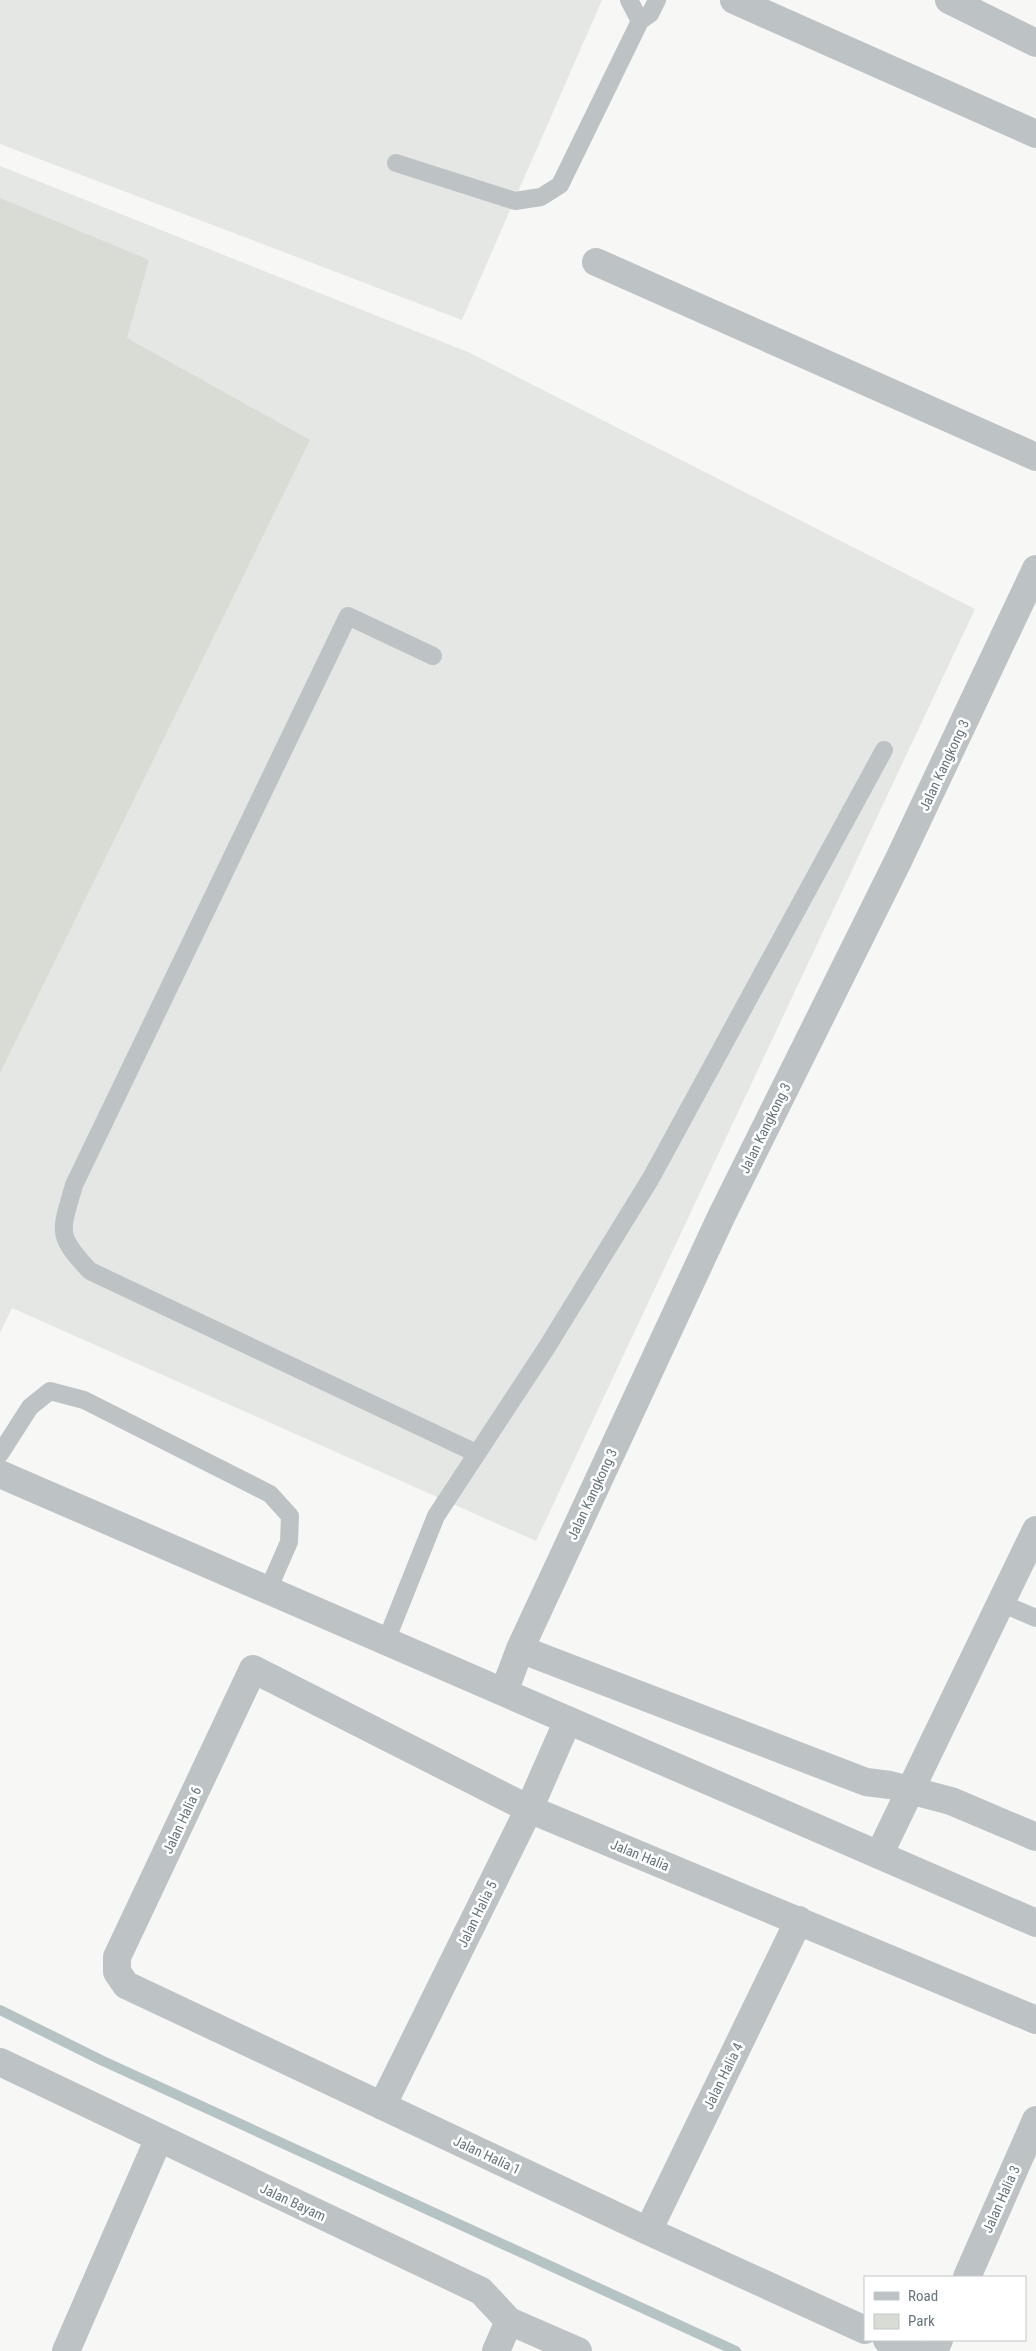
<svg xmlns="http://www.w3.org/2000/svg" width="1036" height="2351" viewBox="0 0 1036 2351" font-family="'Roboto Condensed',sans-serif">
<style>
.built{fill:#e5e7e5}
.green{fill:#d8dcd4}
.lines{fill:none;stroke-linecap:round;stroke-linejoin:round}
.stream{stroke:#b6c3c5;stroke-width:10}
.service{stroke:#bdc2c4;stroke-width:18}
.minor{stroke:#bdc2c4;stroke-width:28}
.labels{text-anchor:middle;stroke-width:5;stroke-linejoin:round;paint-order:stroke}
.street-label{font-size:14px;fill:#66767c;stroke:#fff}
</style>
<rect width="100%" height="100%" fill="#f7f7f5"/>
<path class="built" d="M0,0H602L462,320L0,144Z
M0,166L468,352L975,609L536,1541L12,1308L0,1333Z"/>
<path class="green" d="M0,198L149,260L127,338L310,440L0,1073Z"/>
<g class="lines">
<path class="stream" d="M0,2010L103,2061L736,2351"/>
<path class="service" d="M629,0L640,21
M396,163L515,201L541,197L560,185L640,21L650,14L657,0
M433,656L348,616L74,1185C61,1232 55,1234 90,1271L476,1453
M0,1454L30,1407L50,1391L84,1400L270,1494L290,1516L289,1542L268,1590
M1001,1603L1036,1618
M386,1641L436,1516L547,1347L651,1178L884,750"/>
<path class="minor" d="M734,0L1036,134
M949,0L1036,43
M596,262L1036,457
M0,1474L1036,1923
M520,1649L866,1782L890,1785L951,1801L1036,1837
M504,1692L520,1649L721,1217L898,861L1036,569
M879,1855L1036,1530
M0,2062L481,2291L509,2321L578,2351
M382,2106L529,1809L568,1720
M648,2231L799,1920
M967,2277L1036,2120
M865,2330L648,2231L126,1985L117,1972V1957L253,1669L529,1809L1036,2020
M887,2340L912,2351
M66,2351L159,2138
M496,2351L509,2321
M934,2351L939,2340"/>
</g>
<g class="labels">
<g class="street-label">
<text transform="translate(944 765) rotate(-65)" y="5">Jalan Kangkong 3</text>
<text transform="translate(765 1128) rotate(-64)" y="5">Jalan Kangkong 3</text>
<text transform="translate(592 1494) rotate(-65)" y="5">Jalan Kangkong 3</text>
<text transform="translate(182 1820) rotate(-65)" y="5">Jalan Halia 6</text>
<text transform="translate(640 1855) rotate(22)" y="5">Jalan Halia</text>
<text transform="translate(477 1914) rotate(-64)" y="5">Jalan Halia 5</text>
<text transform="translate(723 2076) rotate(-64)" y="5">Jalan Halia 4</text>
<text transform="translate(487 2155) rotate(25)" y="5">Jalan Halia 1</text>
<text transform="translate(1001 2199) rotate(-66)" y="5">Jalan Halia 3</text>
<text transform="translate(293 2202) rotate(25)" y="5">Jalan Bayam</text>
</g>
</g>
<rect x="864" y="2276" width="162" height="65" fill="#ffffff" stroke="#c2c8cb"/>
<rect x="874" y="2292" width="25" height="8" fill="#bdc2c4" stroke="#c2c8cb"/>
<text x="908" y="2301" font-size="15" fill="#66767c">Road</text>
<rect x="874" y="2314" width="25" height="15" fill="#d8dcd4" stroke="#c2c8cb"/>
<text x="908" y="2326" font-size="15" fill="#66767c">Park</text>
</svg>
